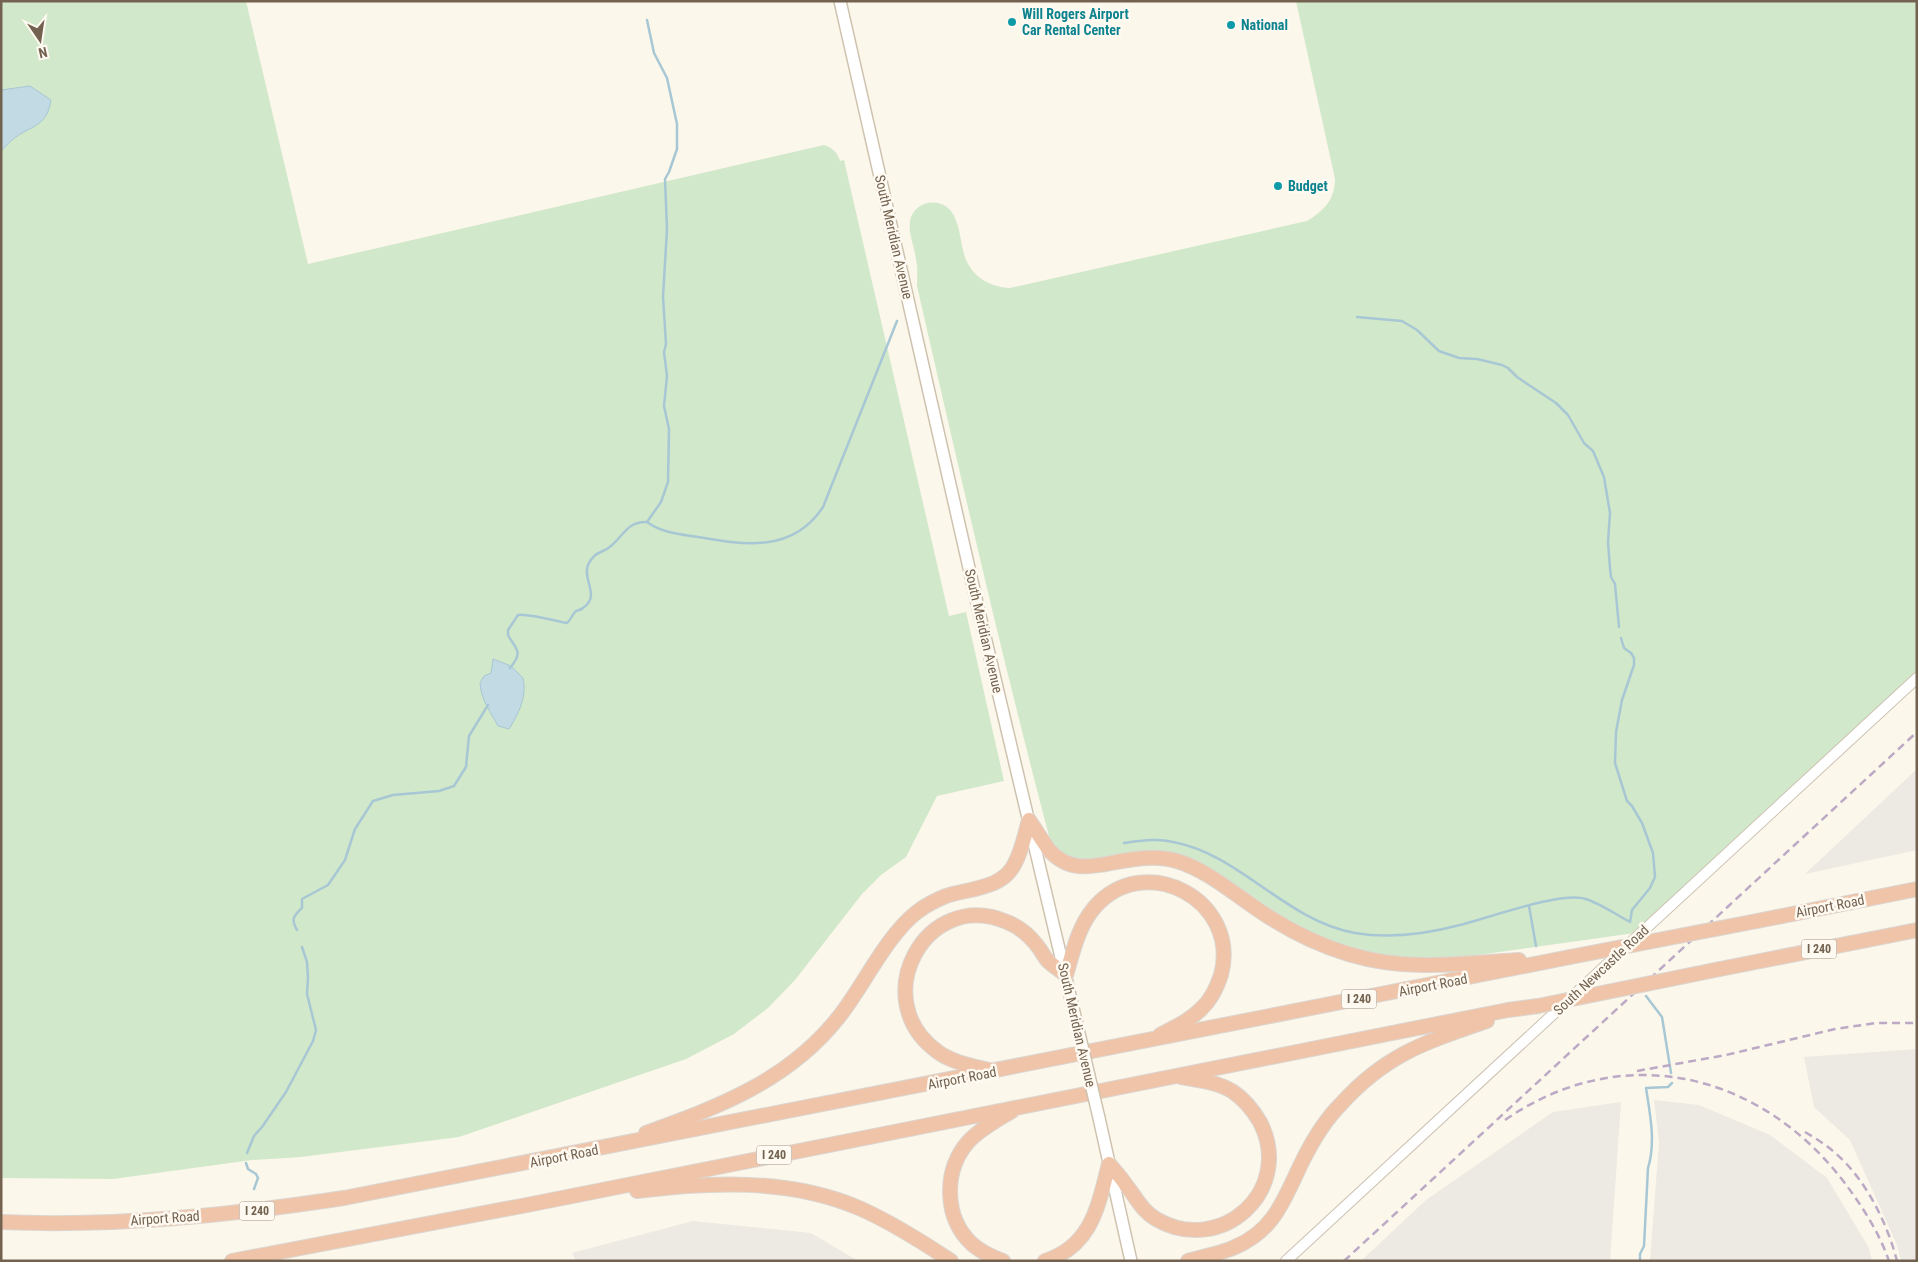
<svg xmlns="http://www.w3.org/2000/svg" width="1918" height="1262" viewBox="0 0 1918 1262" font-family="'Roboto Condensed',sans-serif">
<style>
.industrial{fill:#ede9e3}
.green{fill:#d2e8ca}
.water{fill:#c1dae3;stroke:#a8c7d4}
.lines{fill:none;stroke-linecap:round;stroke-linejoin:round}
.stream{stroke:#a8c7d4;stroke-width:2.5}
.tertiary-casing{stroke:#ccc1b2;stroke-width:12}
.secondary-casing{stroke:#cfc2af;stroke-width:14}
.motorway-casing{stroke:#dbd6d2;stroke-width:16}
.tertiary{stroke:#fff;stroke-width:10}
.secondary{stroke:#fff;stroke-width:11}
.motorway{stroke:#efc4a8;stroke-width:14}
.rail{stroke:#bca9c5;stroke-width:2.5;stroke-dasharray:8 5;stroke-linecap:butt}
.secondary-bridge-casing{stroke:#cfc2af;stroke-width:14;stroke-linecap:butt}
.motorway-bridge-casing{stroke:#dbd6d2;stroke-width:16;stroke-linecap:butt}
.secondary-bridge{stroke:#fff;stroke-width:11}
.motorway-bridge{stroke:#efc4a8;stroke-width:14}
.culture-dot{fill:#0f9aa8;stroke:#fefaf1;stroke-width:2}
.labels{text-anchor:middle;stroke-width:5;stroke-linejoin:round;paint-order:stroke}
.shield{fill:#fefaf1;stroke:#9d9080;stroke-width:1}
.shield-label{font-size:12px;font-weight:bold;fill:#746250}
.culture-label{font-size:14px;font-weight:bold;fill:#0d838f;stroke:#fefaf1;text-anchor:start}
.street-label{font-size:14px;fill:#746250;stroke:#fefaf1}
</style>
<rect width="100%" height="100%" fill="#fbf7eb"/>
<path class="industrial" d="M1917,769V850L1805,874Z
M1917,1049V1261H1901L1897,1245L1850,1140L1814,1107L1804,1057Z
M1654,1100L1699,1105L1770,1135L1827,1178L1869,1248L1872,1261H1650L1659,1142Z
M1621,1102L1610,1261H1361L1426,1200L1553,1112Z
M693,1221L811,1233L858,1261H576L572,1253Z"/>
<path class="green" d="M1,1H246L308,264L824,145C833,148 837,152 840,161L844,160L949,616L966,612L1004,781L937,796L906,857L881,875L862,894L795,980L768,1008L734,1034L686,1059L459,1137L301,1157L252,1160L113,1179L1,1178Z
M1296,1H1917V673L1635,933L1478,955L1468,959L1427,961L1369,955L1303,932L1194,862L1092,863L1069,859L1052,843L1049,836C1001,654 959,470 917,286C917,277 918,268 916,259C915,248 908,234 910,222C912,203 938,195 951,211C959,222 960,237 963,250C968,274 987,287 1010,288L1307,221C1324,211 1335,199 1335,179Z"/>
<path class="water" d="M30,86L51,100C47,128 30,125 12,140C8,143 5,148 1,151V90Z
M493,659L511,666L523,678C527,697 519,713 509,729L498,726C490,711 481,700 480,683L484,676L491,673Z"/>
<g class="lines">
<path class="stream" d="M1357,317L1402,321L1417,330L1439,351L1459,358L1477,359L1502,365L1508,368L1517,377L1556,403L1568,415L1584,443L1593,451L1604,477L1610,513L1608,542L1610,568L1611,577L1615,584L1619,627
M647,522C662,533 680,534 698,537C745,545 793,553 823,507L897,321
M510,668C524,651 516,650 508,635V630L518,615C525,613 557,621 567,623C571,620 572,614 576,611C578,610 581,610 583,608C601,596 582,580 588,565C595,550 602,554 611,546C624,535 628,521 647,522L661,502L668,482L669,429L664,406L667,376L664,352L666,344L663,297L667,229L665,179L669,172L677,149V124L667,78L654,53L647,20
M1124,843C1140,841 1157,838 1173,842C1240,854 1286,921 1355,933C1390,939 1426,934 1460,925C1489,918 1561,891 1586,899C1601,904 1615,914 1630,922L1632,910L1650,888L1655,877L1653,853L1642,823L1632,806L1627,801L1615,763L1616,732L1622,700L1634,665V658L1631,653L1624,648L1621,638
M1529,906L1536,946
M297,930C291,920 293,916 302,908V899L328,885L345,860L355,829L373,801L393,795L439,791L454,786L466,767L469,736L488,705
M1646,996L1662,1017L1671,1073
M247,1153L254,1136L262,1127L286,1092L313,1041L316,1030L307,994L308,978L307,962L302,947
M246,1163L248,1169L256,1174L258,1178L254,1189
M1640,1261V1254L1644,1246L1648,1168C1656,1142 1650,1114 1646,1088L1668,1087L1672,1083"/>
<defs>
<path id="tertiary" d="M1286,1261L1917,678"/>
<path id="secondary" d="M840,1L977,603L1078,1029
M1099,1118L1131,1261"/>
<path id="motorway" d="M1029,820C1036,830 1042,841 1050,851C1073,876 1100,864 1128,860C1145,857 1161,856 1177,861C1211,871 1243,902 1274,920C1321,949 1373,966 1428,965C1459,965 1489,962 1519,960
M1757,921L1917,889
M1720,969L1917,930
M992,1071C974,1066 953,1063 938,1052C865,1000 926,887 1007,922C1020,927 1031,937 1039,948C1042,952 1044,957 1048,961C1053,966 1060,970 1066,975C1073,952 1078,927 1094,908C1144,849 1241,900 1221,975C1217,987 1212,999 1202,1008C1191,1020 1175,1027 1160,1035
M646,1133C718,1107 788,1081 838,1018C863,987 886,936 917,912C926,905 936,900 946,896C970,888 1003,889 1015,863C1022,850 1025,834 1029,820
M1109,1164C1115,1171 1121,1177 1126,1185C1136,1197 1142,1211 1156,1219C1221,1257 1295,1190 1260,1122C1253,1110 1244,1099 1232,1091C1217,1082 1198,1080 1181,1077
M637,1191C710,1182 789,1178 859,1208C891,1222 921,1241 951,1261
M1,1222C116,1227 231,1215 344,1198L1570,957
M232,1261L527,1205L1508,1010L1538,1006
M1003,1261C992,1257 981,1252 972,1244C944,1218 943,1171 968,1142C980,1129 997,1120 1012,1111
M1045,1261C1092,1246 1098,1206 1109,1164
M1188,1261C1204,1256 1220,1254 1235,1247C1276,1230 1285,1196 1303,1160C1313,1140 1325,1120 1341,1104C1386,1054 1426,1042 1487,1021"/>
</defs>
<use href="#tertiary" class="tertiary-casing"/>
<use href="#secondary" class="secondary-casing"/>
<use href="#motorway" class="motorway-casing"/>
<use href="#tertiary" class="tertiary"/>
<use href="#secondary" class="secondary"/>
<use href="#motorway" class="motorway"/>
<path class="rail" d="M1637,1071L1726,1055L1835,1029L1876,1023H1917
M1505,1120C1622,1039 1760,1072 1844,1182C1862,1206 1879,1232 1889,1261
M1805,1132C1815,1138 1825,1144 1834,1152C1865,1178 1887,1222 1897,1261
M1344,1261L1917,732"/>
<defs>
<path id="secondary-bridge" d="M1078,1029L1099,1118"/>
<path id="motorway-bridge" d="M1570,957L1757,921
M1538,1006L1720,969"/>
</defs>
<use href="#secondary-bridge" class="secondary-bridge-casing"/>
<use href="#motorway-bridge" class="motorway-bridge-casing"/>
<use href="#secondary-bridge" class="secondary-bridge"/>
<use href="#motorway-bridge" class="motorway-bridge"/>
</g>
<g class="culture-dot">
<circle cx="1012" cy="22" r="5"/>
<circle cx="1231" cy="25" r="5"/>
<circle cx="1278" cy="186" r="5"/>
</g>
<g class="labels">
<g class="shield">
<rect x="1801.5" y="939.5" width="35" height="19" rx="4"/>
<rect x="1341.5" y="989.5" width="35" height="19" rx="4"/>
<rect x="756.5" y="1145.5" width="35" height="19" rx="4"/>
<rect x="239.5" y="1201.5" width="35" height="19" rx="4"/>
</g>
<g class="shield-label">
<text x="1819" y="953">I 240</text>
<text x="1359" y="1003">I 240</text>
<text x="774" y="1159">I 240</text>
<text x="257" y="1215">I 240</text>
</g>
<g class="culture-label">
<text x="1022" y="19">Will Rogers Airport<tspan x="1022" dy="16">Car Rental Center</tspan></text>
<text x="1241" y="30">National</text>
<text x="1288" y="191">Budget</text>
</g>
<g class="street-label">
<text transform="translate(894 237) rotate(77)" y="5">South Meridian Avenue</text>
<text transform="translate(984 631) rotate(77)" y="5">South Meridian Avenue</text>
<text transform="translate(1830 906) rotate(-11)" y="5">Airport Road</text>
<text transform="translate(1601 970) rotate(-43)" y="5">South Newcastle Road</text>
<text transform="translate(1433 985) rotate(-11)" y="5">Airport Road</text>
<text transform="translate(1077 1025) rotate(77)" y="5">South Meridian Avenue</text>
<text transform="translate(962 1078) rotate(-11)" y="5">Airport Road</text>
<text transform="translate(564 1156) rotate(-11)" y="5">Airport Road</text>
<text transform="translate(165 1218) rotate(-4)" y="5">Airport Road</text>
</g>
</g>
<rect width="1918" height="1262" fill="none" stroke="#746250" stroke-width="5"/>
<g transform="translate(40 40) rotate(167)" stroke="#fefaf1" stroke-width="4" paint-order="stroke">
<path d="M0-4L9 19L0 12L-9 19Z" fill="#746250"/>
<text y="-8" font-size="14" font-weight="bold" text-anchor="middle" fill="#746250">N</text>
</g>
</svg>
